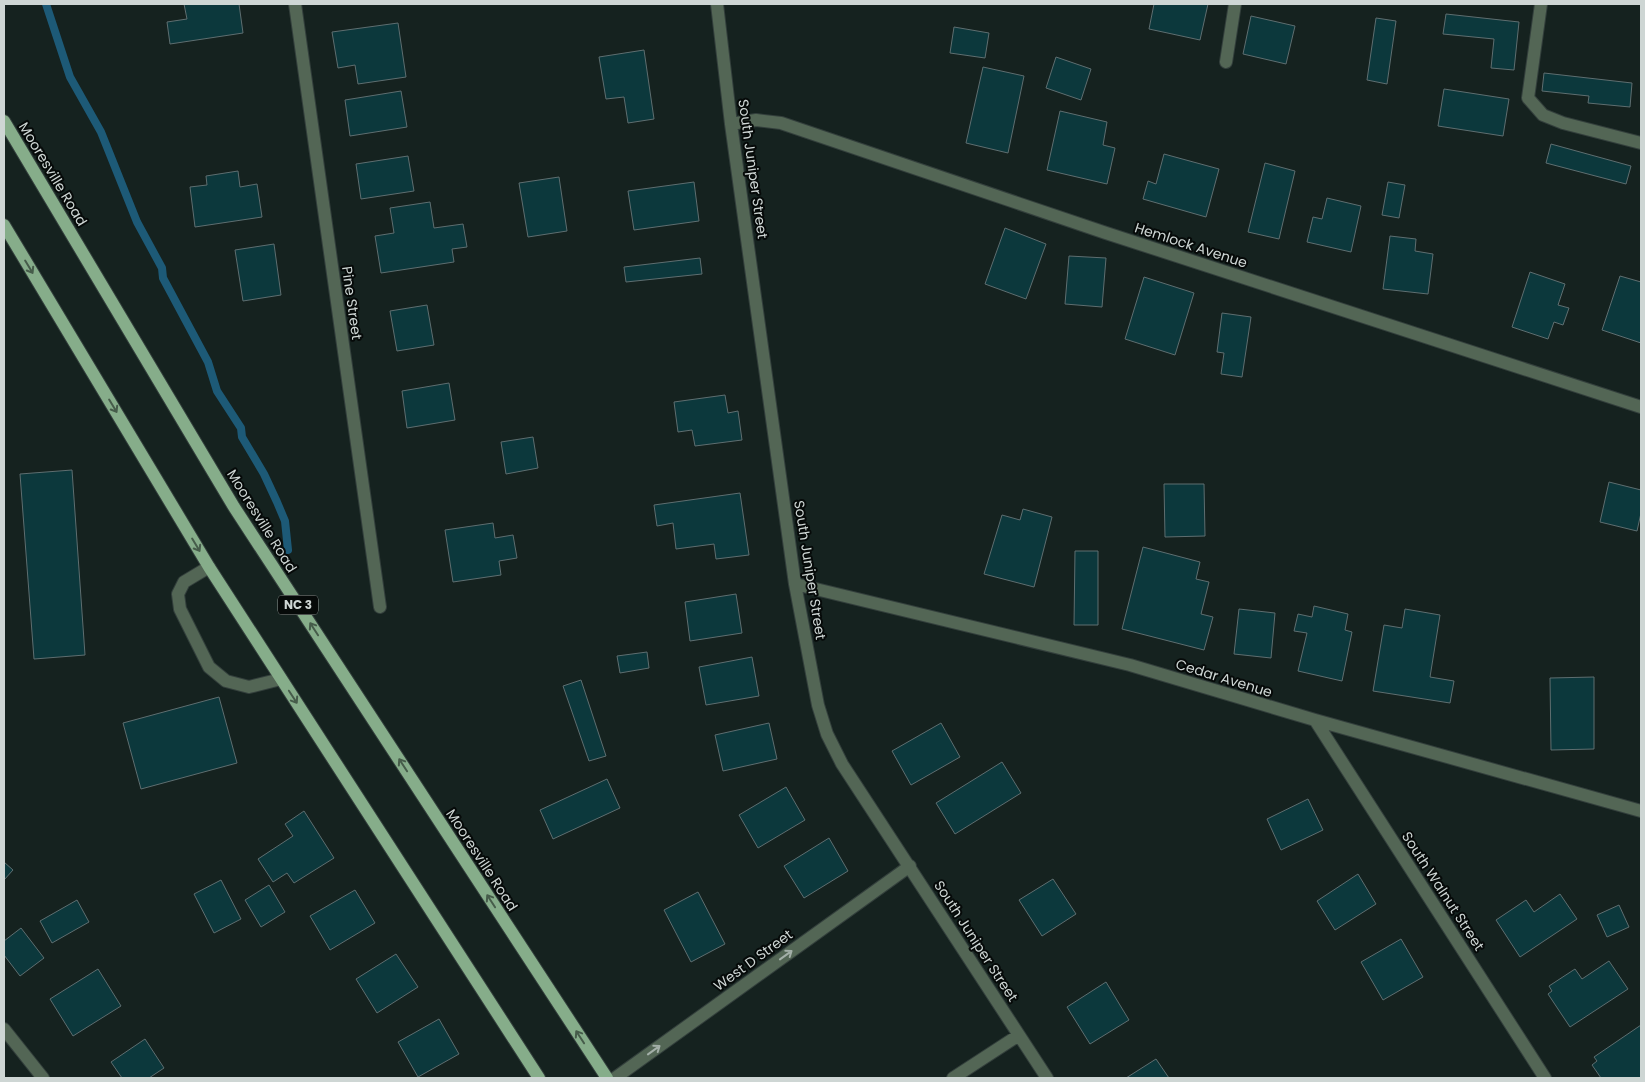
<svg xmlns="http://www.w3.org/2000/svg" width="1645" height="1082" viewBox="0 0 1645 1082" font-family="Poppins,sans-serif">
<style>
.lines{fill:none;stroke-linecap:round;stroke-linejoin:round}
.stream{stroke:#1d5a77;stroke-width:8}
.building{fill:#0c383c;stroke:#5e6e70}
.minor-casing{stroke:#333f3c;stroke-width:14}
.major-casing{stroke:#333f3c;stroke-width:14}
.minor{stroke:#536655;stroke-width:12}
.major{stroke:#86ad8a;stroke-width:12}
.oneway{stroke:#465c4a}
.oneway2{stroke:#a3afa8}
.labels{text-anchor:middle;stroke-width:4;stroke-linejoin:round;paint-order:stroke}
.shield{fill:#060a09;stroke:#929997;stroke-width:1}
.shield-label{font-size:12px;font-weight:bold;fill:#ced6d4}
.street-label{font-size:14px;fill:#ced6d4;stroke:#060a09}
</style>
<rect width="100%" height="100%" fill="#15221f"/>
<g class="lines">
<path class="stream" d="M46,4L70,77L101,132L137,222L162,268L163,278L208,362L217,391L241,428L242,437L264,474L277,502L285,521L288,550"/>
</g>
<path class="building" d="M184,4H239L243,33L170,44L167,22L187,19Z
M1154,4H1208L1200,40L1149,29Z
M1446,14L1519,22L1514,70L1491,68L1494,39L1443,34Z
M1251,16L1295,26L1286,64L1243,54Z
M1376,18L1396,21L1387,84L1367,80Z
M398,23L406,77L358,84L355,65L338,68L332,32Z
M954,27L989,33L985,58L950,53Z
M644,50L654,119L628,123L624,97L606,99L599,57Z
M1056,57L1091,69L1081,100L1046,88Z
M983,67L1024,76L1008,153L966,143Z
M1544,73L1632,83L1630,107L1588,103L1589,96L1542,91Z
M1444,89L1509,99L1503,136L1438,126Z
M401,91L407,127L350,136L345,100Z
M1060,111L1107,122L1103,145L1115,148L1107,184L1047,170Z
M1551,144L1631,166L1626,184L1546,163Z
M1164,154L1219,169L1206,217L1143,199L1148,181L1156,184Z
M408,156L414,191L361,199L356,164Z
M1265,163L1295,171L1279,239L1248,232Z
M238,171L240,187L257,184L262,217L195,227L190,187L207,185L206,176Z
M559,177L567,231L528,237L519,183Z
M694,182L699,221L634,230L628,191Z
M1388,182L1405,185L1399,218L1382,215Z
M1327,198L1361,206L1351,252L1307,242L1313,217L1322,219Z
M430,202L434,228L463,224L467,247L452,249L454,262L381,273L375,236L394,233L390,208Z
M1005,228L1046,244L1026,299L985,284Z
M1390,236L1416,239L1415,251L1433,254L1428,294L1383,289Z
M274,244L281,295L243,301L235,250Z
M1069,256L1106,258L1102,307L1065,304Z
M700,258L702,274L626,282L624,267Z
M1530,272L1565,284L1558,305L1569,308L1563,325L1554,322L1548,339L1512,327Z
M1620,276L1641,282V343L1602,330Z
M1144,277L1194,293L1175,355L1125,339Z
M427,305L434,345L397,351L390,311Z
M1222,313L1251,317L1242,377L1221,374L1224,353L1217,352Z
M449,383L455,420L407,428L402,391Z
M725,395L728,413L738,411L742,440L695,446L692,430L678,432L674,402Z
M533,437L538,468L506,474L501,442Z
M72,470L85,655L34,659L20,474Z
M1609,482L1641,490V513L1637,531L1600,522Z
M1164,484H1204L1205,536L1165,537Z
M740,493L749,555L716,559L714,544L676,549L673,523L657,526L654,505Z
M1023,509L1052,517L1034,587L984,574L1002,515L1020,520Z
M493,523L495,538L513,535L517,558L499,561L501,575L453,582L445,530Z
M1143,547L1200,562L1196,579L1209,582L1201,614L1213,617L1204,650L1122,629Z
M1075,551H1098V625H1074Z
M736,594L742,633L690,641L685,602Z
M1314,606L1348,614L1345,630L1352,632L1342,681L1298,671L1307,633L1294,631L1298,614L1312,617Z
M1239,609L1275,613L1271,658L1234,654Z
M1405,609L1440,615L1430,677L1454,681L1450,703L1373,691L1384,625L1402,628Z
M647,652L649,668L620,673L617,656Z
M752,657L759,696L706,705L699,667Z
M1594,677V749L1551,750L1550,678Z
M581,680L606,756L589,761L563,686Z
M219,697L237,763L141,789L123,723Z
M769,723L777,759L723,771L715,735Z
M941,723L960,757L911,785L892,751Z
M1002,762L1021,793L955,834L936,803Z
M607,779L620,808L553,839L540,810Z
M786,787L805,820L758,848L739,815Z
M1308,799L1323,830L1281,850L1267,819Z
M304,811L334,858L294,883L287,873L273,882L258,859L293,836L285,824Z
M829,838L848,871L804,898L784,866Z
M4,862L13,870L4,880Z
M1358,874L1376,904L1335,930L1317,901Z
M1053,879L1076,914L1042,936L1019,900Z
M221,880L241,919L214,933L194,894Z
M269,885L285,912L261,927L245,900Z
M355,890L375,923L330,950L310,916Z
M698,892L725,944L691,962L664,910Z
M1560,894L1577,919L1520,957L1496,920L1526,900L1534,912Z
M77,900L89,922L52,943L40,921Z
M1619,905L1629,927L1607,937L1597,915Z
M21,928L44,958L20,976L4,955V941Z
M1401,939L1423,977L1383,1000L1361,962Z
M396,954L418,987L377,1013L356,979Z
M1609,961L1628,989L1570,1027L1548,994L1552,991L1549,986L1575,969L1582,979Z
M98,969L121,1006L73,1036L50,999Z
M1106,982L1129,1020L1090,1044L1067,1007Z
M439,1019L459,1054L418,1077L398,1042Z
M1641,1025V1078H1601L1592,1065L1597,1061L1594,1057Z
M145,1039L164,1068L149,1078H122L111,1062Z
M1156,1059L1169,1078H1126Z"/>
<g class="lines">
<defs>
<path id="minor" d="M295,4L380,607
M717,4L731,124L795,584L818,705L827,734L842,764L1047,1078
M1541,4L1528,98L1543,115L1563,123L1641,143
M1226,62L1235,4
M731,124L756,120L781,123L1106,233L1641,407
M209,567L184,582L178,594L180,609L209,667L226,681L249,687L281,679
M795,584L1130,665L1315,720L1641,811
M1315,720L1545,1078
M4,1029L43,1078
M615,1078L910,866
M953,1078L1019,1035"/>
<path id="major" d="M4,121L234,507L607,1078
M4,225L209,567L539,1078"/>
</defs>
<use href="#minor" class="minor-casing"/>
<use href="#major" class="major-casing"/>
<use href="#minor" class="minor"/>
<use href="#major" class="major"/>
</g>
<defs><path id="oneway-shaft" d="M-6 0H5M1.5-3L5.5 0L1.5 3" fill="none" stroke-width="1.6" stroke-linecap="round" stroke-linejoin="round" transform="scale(1.25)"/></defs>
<g class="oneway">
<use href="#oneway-shaft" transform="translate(29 267) rotate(59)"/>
<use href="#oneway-shaft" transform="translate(113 406) rotate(59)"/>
<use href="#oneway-shaft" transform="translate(196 545) rotate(59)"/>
<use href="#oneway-shaft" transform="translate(314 629) rotate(-123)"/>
<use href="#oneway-shaft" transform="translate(293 697) rotate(57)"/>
<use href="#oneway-shaft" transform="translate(403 765) rotate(-123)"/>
<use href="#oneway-shaft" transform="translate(491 901) rotate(-123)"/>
<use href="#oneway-shaft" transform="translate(580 1037) rotate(-123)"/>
</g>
<g class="oneway2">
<use href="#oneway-shaft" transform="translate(786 955) rotate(-36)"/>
<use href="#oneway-shaft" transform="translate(654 1050) rotate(-36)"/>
</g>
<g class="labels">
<rect class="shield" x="278" y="595.5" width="40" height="19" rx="4"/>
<g class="shield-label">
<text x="298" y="609">NC 3</text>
</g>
<g class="street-label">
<text transform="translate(753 169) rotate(82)" y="5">South Juniper Street</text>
<text transform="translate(53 174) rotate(59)" y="5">Mooresville Road</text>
<text transform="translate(1191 245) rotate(18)" y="5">Hemlock Avenue</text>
<text transform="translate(352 303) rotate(82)" y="5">Pine Street</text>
<text transform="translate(262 521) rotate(58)" y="5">Mooresville Road</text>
<text transform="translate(810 570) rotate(81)" y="5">South Juniper Street</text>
<text transform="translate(1224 678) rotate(17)" y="5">Cedar Avenue</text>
<text transform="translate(482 860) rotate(57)" y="5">Mooresville Road</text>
<text transform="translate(1443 891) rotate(57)" y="5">South Walnut Street</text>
<text transform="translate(976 941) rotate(57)" y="5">South Juniper Street</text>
<text transform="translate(753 960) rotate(-36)" y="5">West D Street</text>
</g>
</g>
<rect width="1645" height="1082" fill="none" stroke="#ced6d4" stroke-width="10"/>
</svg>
